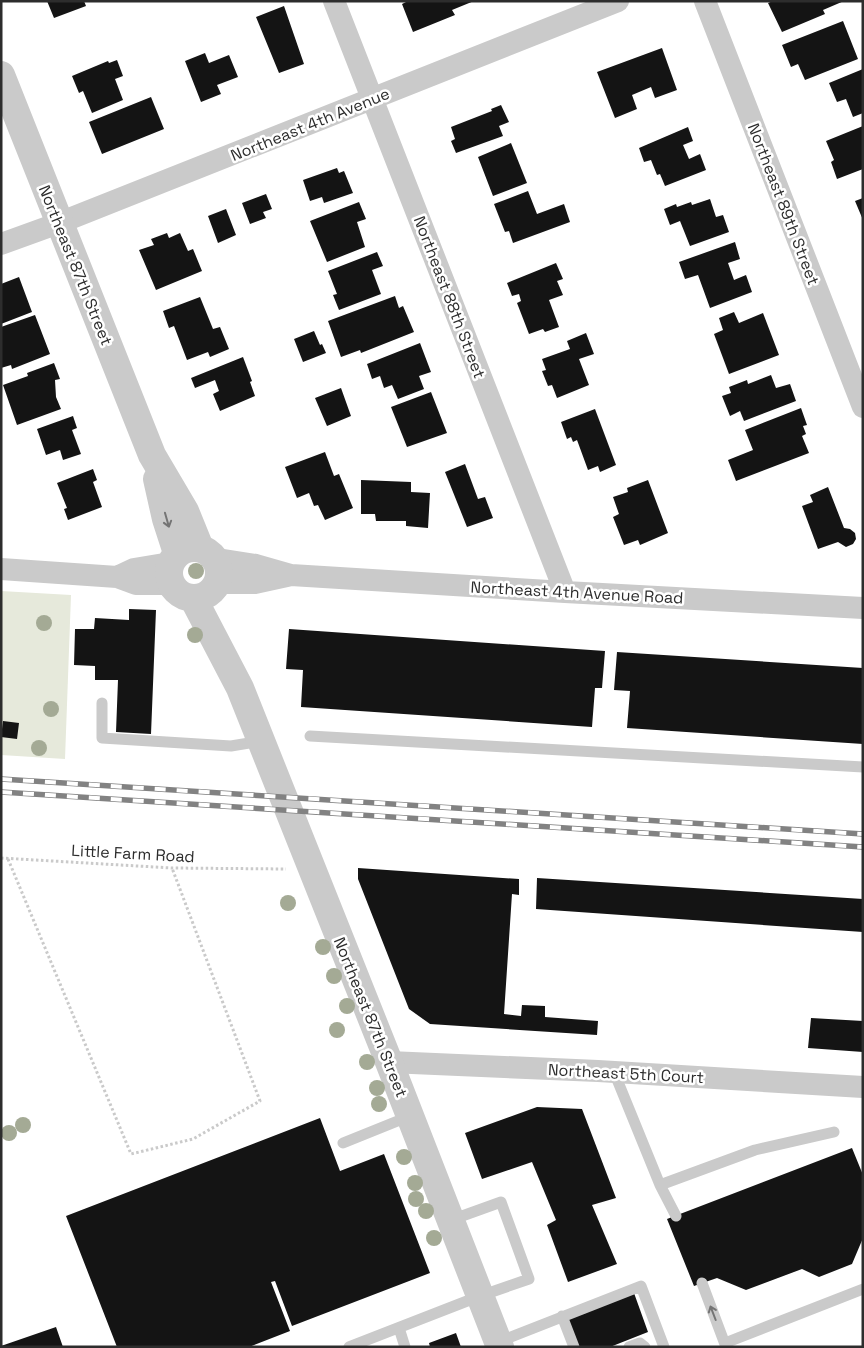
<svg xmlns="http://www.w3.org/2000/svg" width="864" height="1348" viewBox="0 0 864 1348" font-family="'Space Grotesk',sans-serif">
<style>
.green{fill:#e6e9db}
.building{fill:#141414}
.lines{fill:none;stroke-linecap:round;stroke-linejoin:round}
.path{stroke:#cacaca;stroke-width:3;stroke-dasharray:2.5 2.5;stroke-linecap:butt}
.service{stroke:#cacaca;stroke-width:11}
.minor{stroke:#cacaca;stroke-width:22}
.tertiary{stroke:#cacaca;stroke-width:28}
.rail-casing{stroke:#828282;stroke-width:5.5}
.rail{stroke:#fff;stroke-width:4;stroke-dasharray:11;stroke-linecap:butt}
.tree{fill:#a4aa95}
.oneway{stroke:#747474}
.labels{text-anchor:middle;stroke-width:5;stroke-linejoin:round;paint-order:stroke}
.street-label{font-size:16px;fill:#2d2d2d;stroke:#fff}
</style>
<rect width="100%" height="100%" fill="#fff"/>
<path class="green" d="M1,591L71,595L65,759L1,755Z"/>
<path class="building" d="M47,1H84L86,6L54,18Z
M408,1H474L452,10L455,15L413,32L402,4Z
M773,1H844L823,10L825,14L782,32L768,3Z
M284,6L304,64L279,73L256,17Z
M843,21L858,59L805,80L798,64L791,67L782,45Z
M662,48L677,90L655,98L651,87L632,95L637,109L615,118L597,72Z
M205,53L209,63L229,55L238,77L217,85L221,94L201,102L185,61Z
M117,60L123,76L115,79L123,100L92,113L83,91L79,93L72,76L108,61L109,63Z
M863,69V113L853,117L846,99L837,102L829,83Z
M151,97L164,129L102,154L89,122Z
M501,105L509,122L499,126L503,136L456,153L451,141L455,139L451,127L492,111L491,109Z
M863,126V169L837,179L831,162L834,160L826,141Z
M688,127L693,141L683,145L689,159L700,154L706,170L665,186L660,174L657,175L651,160L644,162L639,148Z
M511,143L527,183L493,196L478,157Z
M337,168L339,173L344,171L353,193L324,203L322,197L310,201L303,180Z
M528,191L537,214L564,204L570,222L513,243L509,231L505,232L494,204Z
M266,194L272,209L263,212L266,218L250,224L242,203Z
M863,198V220L855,201Z
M710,199L716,217L723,215L729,232L690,246L680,221L670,225L664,209L676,204L677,207L691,202L692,205Z
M359,202L366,219L357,222L365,247L327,262L310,221Z
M226,209L236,235L218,243L208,216Z
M167,233L169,238L180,233L188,251L193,249L202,271L156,290L139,250L154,245L151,239Z
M735,242L740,259L728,263L734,280L746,275L752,292L710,308L698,275L685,279L679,262Z
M377,252L383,266L372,270L381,294L339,310L333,295L337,294L328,271Z
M556,263L563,279L557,281L563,295L549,300L559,327L545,332L543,329L529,334L517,303L521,301L519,294L512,296L507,283Z
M19,277L32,312L1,324V284Z
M395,296L399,308L403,306L414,332L361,353L360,350L341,357L328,321Z
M200,297L213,329L220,327L229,349L210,357L208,352L187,360L174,326L169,328L163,311Z
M734,312L739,323L763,313L779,355L729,374L714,334L723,330L719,318Z
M35,315L50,354L12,369L11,365L1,368V327Z
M314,331L320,345L322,344L326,353L303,362L294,339Z
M586,333L594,354L579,359L589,385L557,398L552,385L548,386L542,371L546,370L542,359L570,349L567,341Z
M420,343L431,372L419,376L424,389L398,399L392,385L384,388L380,376L372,379L367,364Z
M243,357L252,381L250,382L255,396L220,411L213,394L219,391L215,380L195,388L191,378Z
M54,363L60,379L55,380L56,397L61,409L17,425L3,385L28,376L27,373Z
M771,375L776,388L790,384L796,401L744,421L740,411L730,416L722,396L731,393L729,387L747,380L748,384Z
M341,388L351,416L327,426L315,398Z
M431,392L447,433L407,447L391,407Z
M801,408L807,425L803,426L806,434L802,436L809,453L736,481L728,460L753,450L745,430Z
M595,409L616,465L600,472L598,466L588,470L577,440L573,442L571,437L567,439L561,422Z
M73,416L77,428L72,430L81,454L63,460L60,450L46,455L37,429Z
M325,452L334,476L339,474L353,508L325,520L318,505L314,506L309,493L297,498L285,467Z
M465,464L478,499L485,497L493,518L467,527L445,472Z
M93,469L97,480L93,482L102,507L68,520L64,509L67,508L57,483Z
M361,480L411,482V492L430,493L428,528L406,526V521H376L375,514H361Z
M648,480L668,533L640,545L638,540L624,545L613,517L619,514L613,497L628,492L627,488Z
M828,487L844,528L850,529L855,533L856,539L853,544L846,547L838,542L818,549L802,506L813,502L810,495Z
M129,609L156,610L151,734L116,732L118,680H95V666L74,665L75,629H94L95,618L129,620Z
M289,629L605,651L602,688H595L592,727L301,707L303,670L286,669Z
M617,652L863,668V744L627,728L630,691L614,690Z
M3,721L19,723L17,739L1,737Z
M358,868L519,879V895L512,894L504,1014L521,1016L522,1005L545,1006V1017L598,1021L597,1035L430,1024L409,1009L358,879Z
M537,878L863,899V932L536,909Z
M811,1018L863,1021V1052L808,1048Z
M537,1107L582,1109L616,1198L592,1205L617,1264L568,1282L547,1225L556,1220L532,1162L482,1179L465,1133Z
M320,1118L340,1171L384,1154L430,1273L292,1326L275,1281L271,1282L290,1331L249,1347H117L66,1216Z
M852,1148L863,1175V1238L852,1264L819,1277L802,1269L746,1290L717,1278L694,1286L667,1219Z
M634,1293L648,1332L610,1347H576L566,1318Z
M56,1327L63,1347H1V1346Z
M456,1333L461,1347H430L429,1343Z"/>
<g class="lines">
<path class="path" d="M1,858L172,868L286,869
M8,859L131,1154L193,1139L260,1101L172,868"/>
<path class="service" d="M102,703V738L231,746L261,741
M310,736L863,767
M614,1072L660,1185L755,1150L834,1132
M343,1143L410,1116
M660,1185L676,1216
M702,1283L726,1347
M562,1316L574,1347
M399,1328L405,1347
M498,1342L641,1286L664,1347
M725,1343L863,1289
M349,1347L480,1296L529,1279L501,1202L451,1220
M629,1347L640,1343L645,1347"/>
<path class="minor" d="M334,1L565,592
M705,1L863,407
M1,244L59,223L618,1
M216,559L256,565L291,575L565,592L863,608
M1,569L117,577L136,584H171
M117,577L134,569L170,563
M218,583H255L287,576
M389,1062L598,1071L863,1087"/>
<path class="tertiary" d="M1,75L152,455L185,511L200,548
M157,479L166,519L177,553
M169 573a25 25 0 1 1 50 0a25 25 0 1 1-50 0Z
M193,598L240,688L389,1062L500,1347"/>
<defs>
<path id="rail" d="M1,779L863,834
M1,792L863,847"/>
</defs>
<use href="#rail" class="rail-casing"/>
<use href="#rail" class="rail"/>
</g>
<g class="tree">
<circle cx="196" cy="571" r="8"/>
<circle cx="44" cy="623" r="8"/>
<circle cx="195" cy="635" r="8"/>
<circle cx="51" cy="709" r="8"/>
<circle cx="39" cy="748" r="8"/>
<circle cx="288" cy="903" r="8"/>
<circle cx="323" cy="947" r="8"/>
<circle cx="334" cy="976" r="8"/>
<circle cx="347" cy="1006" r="8"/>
<circle cx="337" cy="1030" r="8"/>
<circle cx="367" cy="1062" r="8"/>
<circle cx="377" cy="1088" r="8"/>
<circle cx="379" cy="1104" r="8"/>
<circle cx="23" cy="1125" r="8"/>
<circle cx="9" cy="1133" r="8"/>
<circle cx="404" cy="1157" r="8"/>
<circle cx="415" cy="1183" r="8"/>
<circle cx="416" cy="1199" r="8"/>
<circle cx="426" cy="1211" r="8"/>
<circle cx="434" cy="1238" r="8"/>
</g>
<defs><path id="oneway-shaft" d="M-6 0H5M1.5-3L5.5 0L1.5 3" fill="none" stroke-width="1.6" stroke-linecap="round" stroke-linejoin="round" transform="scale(1.25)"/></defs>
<g class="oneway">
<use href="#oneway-shaft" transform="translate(167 520) rotate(74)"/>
<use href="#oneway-shaft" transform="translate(713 1313) rotate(-111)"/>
</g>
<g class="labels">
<g class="street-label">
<text transform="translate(310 124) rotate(-22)" y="6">Northeast 4th Avenue</text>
<text transform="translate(784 204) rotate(69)" y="6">Northeast 89th Street</text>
<text transform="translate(76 265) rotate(68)" y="6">Northeast 87th Street</text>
<text transform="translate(450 297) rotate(69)" y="6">Northeast 88th Street</text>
<text transform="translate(577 592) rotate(3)" y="6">Northeast 4th Avenue Road</text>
<text transform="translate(133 853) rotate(3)" y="6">Little Farm Road</text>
<text transform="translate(371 1017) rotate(68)" y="6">Northeast 87th Street</text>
<text transform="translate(626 1073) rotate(3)" y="6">Northeast 5th Court</text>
</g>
</g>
<rect width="864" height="1348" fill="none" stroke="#2d2d2d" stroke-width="5"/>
</svg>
